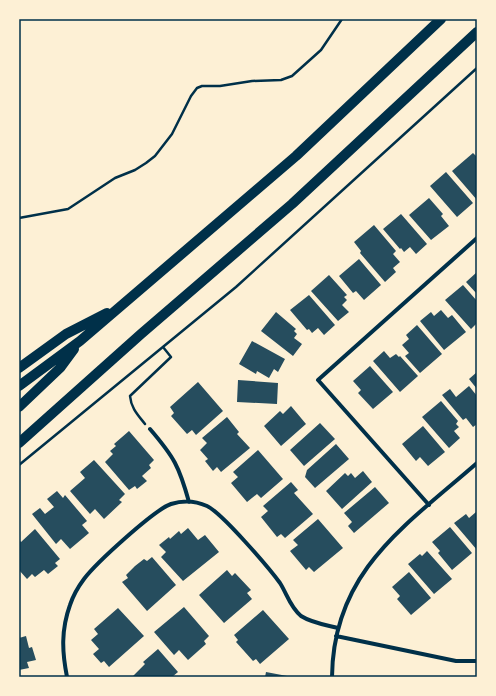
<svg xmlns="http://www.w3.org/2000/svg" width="496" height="696" viewBox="0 0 496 696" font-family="'Fira Sans Condensed',sans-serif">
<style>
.building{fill:#264d5e}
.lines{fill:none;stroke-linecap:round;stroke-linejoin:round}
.path{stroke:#003049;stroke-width:2.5}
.minor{stroke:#003049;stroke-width:4}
.primary{stroke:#003049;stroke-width:10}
.neatline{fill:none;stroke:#003049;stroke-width:1.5}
</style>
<rect width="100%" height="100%" fill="#fdf0d5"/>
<path class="building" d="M473,153L477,157V200L452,171Z
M446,172L473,203L457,217L430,186Z
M429,198L443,214L441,216L449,226L431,240L409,215Z
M401,214L427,244L416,254L410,247L404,252L401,248L400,249L383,229Z
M374,225L396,251L393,254L400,262L393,268L396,272L385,282L360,253L361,251L354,242Z
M359,259L381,285L364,300L356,291L353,293L339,276Z
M477,272V294L466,282Z
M329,275L347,295L344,297L347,300L342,305L349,312L338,321L311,291Z
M463,285L477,301V323L471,329L445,300Z
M309,295L335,325L324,335L318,328L312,333L309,329L307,330L290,310Z
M441,310L448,318L452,315L466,332L444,350L420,321L431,312L434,316Z
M276,312L296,329L294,331L297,334L294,338L302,344L293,356L261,331Z
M417,325L442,354L420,373L405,356L409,353L402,345L409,339L406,335Z
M252,341L285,359L278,372L274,369L269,378L257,371L256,374L239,364Z
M384,351L390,358L396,354L399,357L400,356L418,376L400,392L373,361Z
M370,366L393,392L373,409L358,393L361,390L353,381Z
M477,372V389L469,379Z
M238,380L278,383L277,404L237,402Z
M198,382L223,411L196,435L192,430L187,434L171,416L174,413L170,407Z
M469,386L477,396V424L473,427L466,418L463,420L442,395L450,389L456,397Z
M441,401L458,421L456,424L459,427L454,431L460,438L449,448L422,417Z
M291,406L306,424L281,446L264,426L280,411L283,414Z
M227,417L239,432L237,434L250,448L221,472L217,467L213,471L205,461L208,459L200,450L207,443L202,438Z
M320,423L335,439L304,466L290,450Z
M423,426L445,452L428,466L420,457L416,461L402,444Z
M129,431L154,460L149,465L151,468L142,476L147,481L137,489L135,486L129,490L105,462L113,454L110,451L116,446L114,444Z
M336,444L349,459L315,488L305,477L307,470Z
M258,450L283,479L261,498L257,494L247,502L231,483L238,477L233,472Z
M94,460L125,494L119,500L122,502L104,519L95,509L90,514L70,491L85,478L80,472Z
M363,471L372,482L342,509L326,491L345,473L348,476L351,473L355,478Z
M291,482L298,490L294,493L313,514L285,538L281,534L277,537L261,517L268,511L263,506Z
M375,487L389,503L354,533L348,526L352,522L344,513Z
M57,491L63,498L65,495L87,521L82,525L89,533L70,549L61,539L56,544L32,514L40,508L45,514L54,507L47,499Z
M476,512L477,513V550L454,523L466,514L469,518Z
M318,519L343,548L314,572L309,567L306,570L290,551L298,545L293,540Z
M450,527L472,553L452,570L438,553L440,551L432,542Z
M188,528L198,540L205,535L219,552L183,581L161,557L166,552L159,545L169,537L170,539L179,531L181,534Z
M35,529L60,559L55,563L58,566L48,574L44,570L35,577L32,574L27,579L19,570V540L21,542Z
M427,551L452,579L434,594L408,564L420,554L422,556Z
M152,557L176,585L147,611L122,582L128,578L126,575L135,566L144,559L147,561Z
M227,570L232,576L235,573L251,590L247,593L252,599L224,623L199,595Z
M409,572L431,598L411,615L397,599L400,596L392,587Z
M184,607L209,636L204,641L206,644L188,660L179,650L174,655L154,632Z
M118,608L144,636L109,667L104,661L101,663L93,654L99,649L91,640L98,634L94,629Z
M263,610L289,639L260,664L256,659L253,661L236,642L238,640L234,635Z
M26,636L29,648L32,647L36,660L27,662L29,668L19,670V638Z
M158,649L178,672L172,677H132L145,664L143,662Z
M266,672L287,676V677H265Z"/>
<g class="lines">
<path class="path" d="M19,218L68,209L115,178L135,170L146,163L155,156L172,134L191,96L197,88L202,86H220L252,81L281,80L292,76L321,50L342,19
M145,424C138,415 131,408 130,396L171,357L163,347
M19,465L236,287L477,68"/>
<path class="minor" d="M150,429C174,457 179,466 189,502
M429,505L318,380L477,238
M336,636L456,661H477
M67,677C62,652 61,630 70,605C73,596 78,587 84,579C96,563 154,510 171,504C183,500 196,501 207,506C222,513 269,568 280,583C287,594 290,607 301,616C312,623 326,625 338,628
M332,677C333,571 405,526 477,463"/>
<path class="primary" d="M19,368L66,334L107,313
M19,386L80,341L296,156L441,19
M19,407L60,368L74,349
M19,443L141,334L292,204L477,32"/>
</g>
<rect width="496" height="696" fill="none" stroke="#fdf0d5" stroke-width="40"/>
<rect x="20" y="20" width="456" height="656" class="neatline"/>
</svg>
